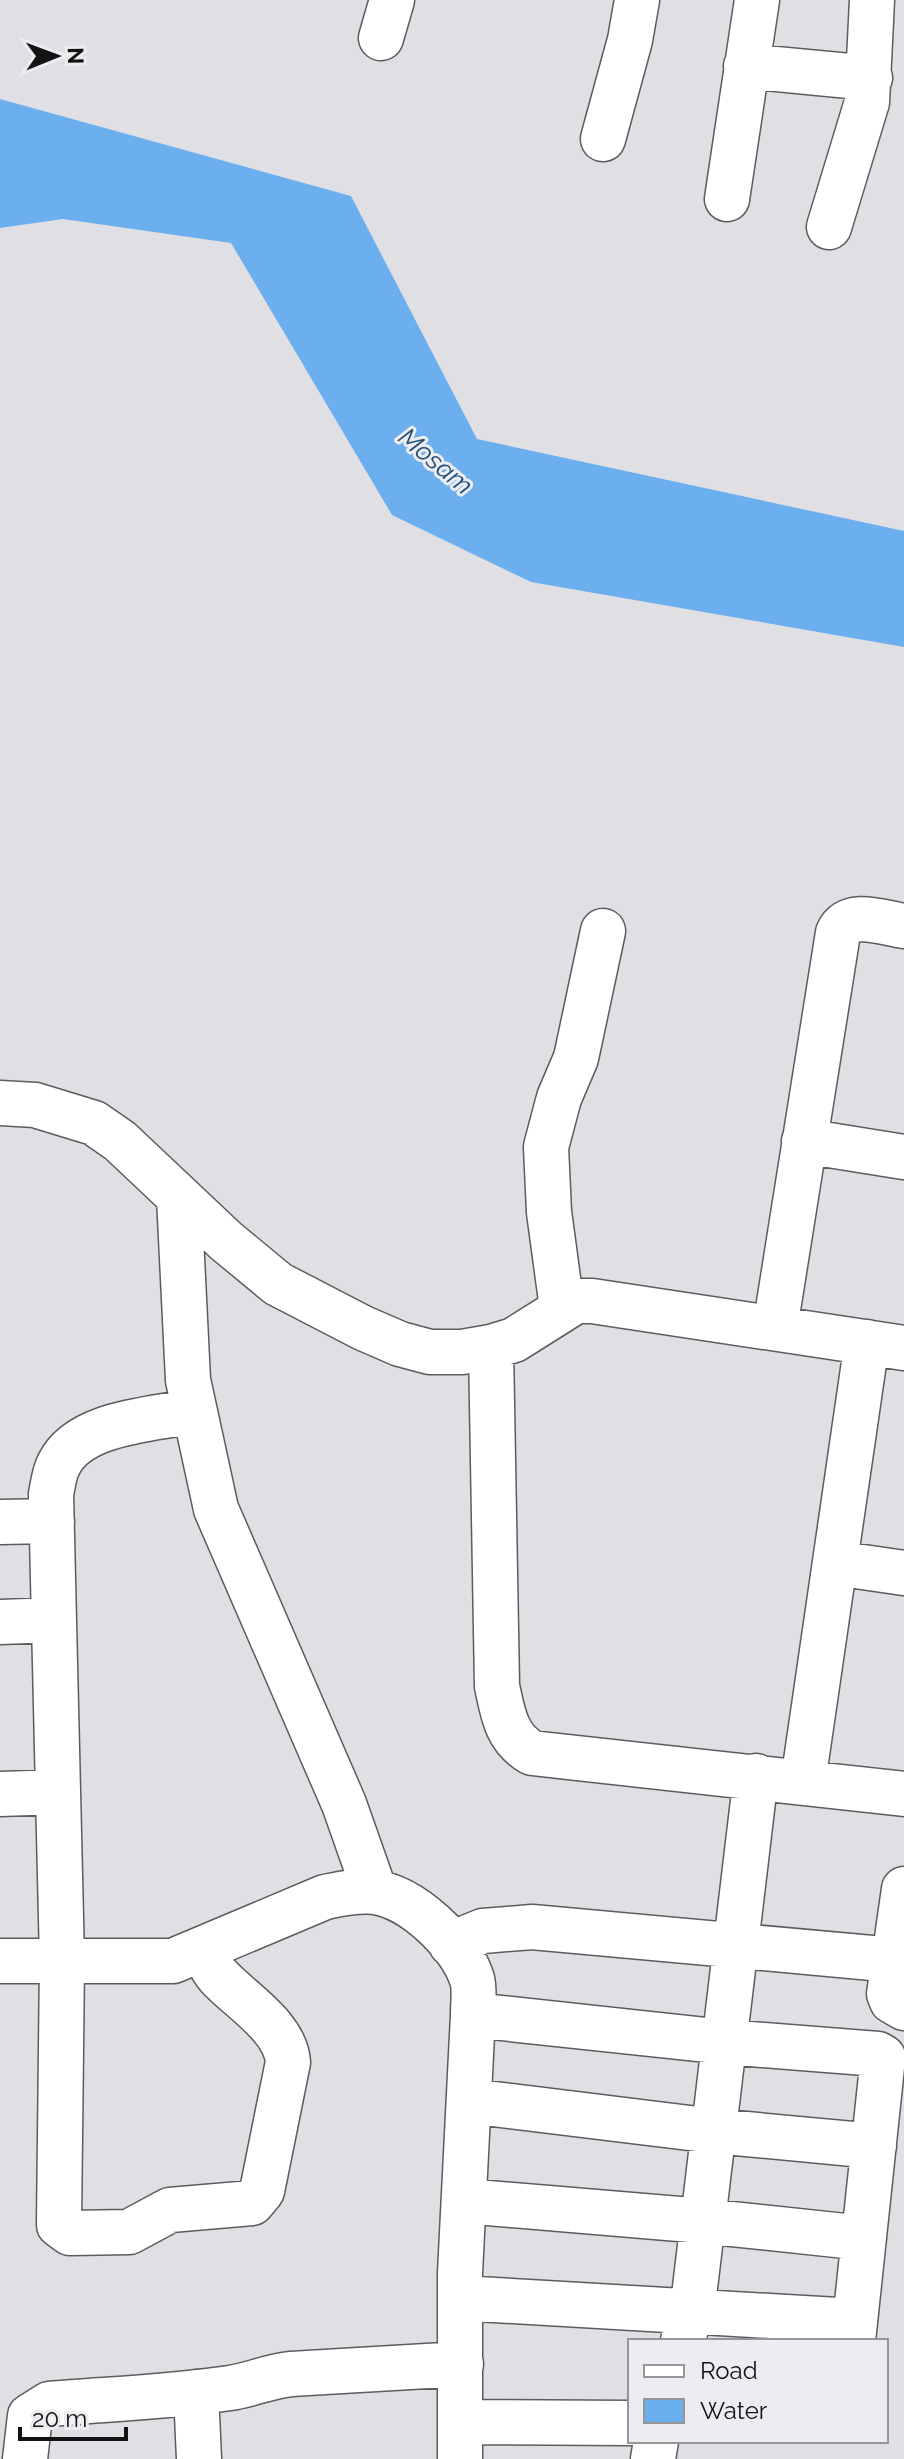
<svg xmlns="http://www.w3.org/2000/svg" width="904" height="2459" viewBox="0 0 904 2459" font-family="Raleway,sans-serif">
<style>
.water{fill:#6cafef}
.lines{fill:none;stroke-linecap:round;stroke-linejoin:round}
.minor-casing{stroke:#5c5b5e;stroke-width:47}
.minor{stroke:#fff;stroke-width:44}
.labels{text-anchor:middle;stroke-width:6;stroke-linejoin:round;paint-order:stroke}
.water-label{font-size:26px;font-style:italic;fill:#20507a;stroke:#ededf1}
</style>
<rect width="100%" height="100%" fill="#e0e0e4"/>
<path class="water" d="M0,99L351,196L477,439L904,531V647L531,582L392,515L231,243L63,219L0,228Z"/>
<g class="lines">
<defs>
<path id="minor" d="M381,38L392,0
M746,66L870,78
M603,139L630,40L637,0
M727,199L757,0
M829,227L867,102L872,0
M0,1103L35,1105L94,1123L120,1141L226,1241L278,1284L363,1328L400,1344L430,1352H462L491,1347L514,1340L576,1301H592L904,1348
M804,1141L904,1157
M179,1197L188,1380L216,1509L344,1804L375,1892
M562,1308L549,1212L546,1147L559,1098L576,1058L603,931
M775,1328L838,933C849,909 883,923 904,926
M491,1347L497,1686C503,1714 506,1738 532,1753L904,1794
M193,1411C151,1420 80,1422 59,1464C54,1473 53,1485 51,1494L62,1961L59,2225L70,2233L129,2232L170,2210L252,2203L262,2191L288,2062C285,2026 241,2001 218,1976C211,1968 207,1958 202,1949
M0,1522L52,1521
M835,1563L904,1573
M0,1622L54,1620
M803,1782L867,1342
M0,1794L58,1792
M904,1889L889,1994L892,2001L904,2008
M451,1944L483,1931L532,1927L894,1960
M0,1961H173L325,1897C340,1894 357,1890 374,1892C412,1897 460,1942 472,1979C475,1989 473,2004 473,2015L460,2273V2459
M473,2015L725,2042L878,2054L883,2057L853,2341
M469,2101L714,2131L874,2146
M464,2201L703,2221L864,2238
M460,2298L855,2321
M683,2341L694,2296L756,1776
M196,2392L199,2459
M460,2422L630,2423
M25,2459L30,2416L49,2404C109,2399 170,2397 230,2388C251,2385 270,2376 291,2374L461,2364
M653,2459L656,2441"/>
</defs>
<use href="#minor" class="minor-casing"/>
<use href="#minor" class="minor"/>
</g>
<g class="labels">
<g class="water-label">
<text transform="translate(436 461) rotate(40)" y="9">Mosam</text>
</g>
</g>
<rect x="628" y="2339" width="260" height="104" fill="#ededf1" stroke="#969699" stroke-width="2"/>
<rect x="644" y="2365" width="40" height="12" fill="#ffffff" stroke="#969699" stroke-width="2"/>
<text x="700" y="2379" font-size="24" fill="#131314">Road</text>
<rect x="644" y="2399" width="40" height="24" fill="#6cafef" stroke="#969699" stroke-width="2"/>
<text x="700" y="2419" font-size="24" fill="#131314">Water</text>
<g transform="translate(56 56) rotate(89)" stroke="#ededf1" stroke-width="6" paint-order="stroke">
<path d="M0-6L14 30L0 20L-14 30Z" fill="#131314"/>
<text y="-12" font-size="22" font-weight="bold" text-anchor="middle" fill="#131314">N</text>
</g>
<path d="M20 2427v12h106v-12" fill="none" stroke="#131314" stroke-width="4"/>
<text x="32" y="2427" font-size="24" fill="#131314" stroke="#ededf1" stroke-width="6" paint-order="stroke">20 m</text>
</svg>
